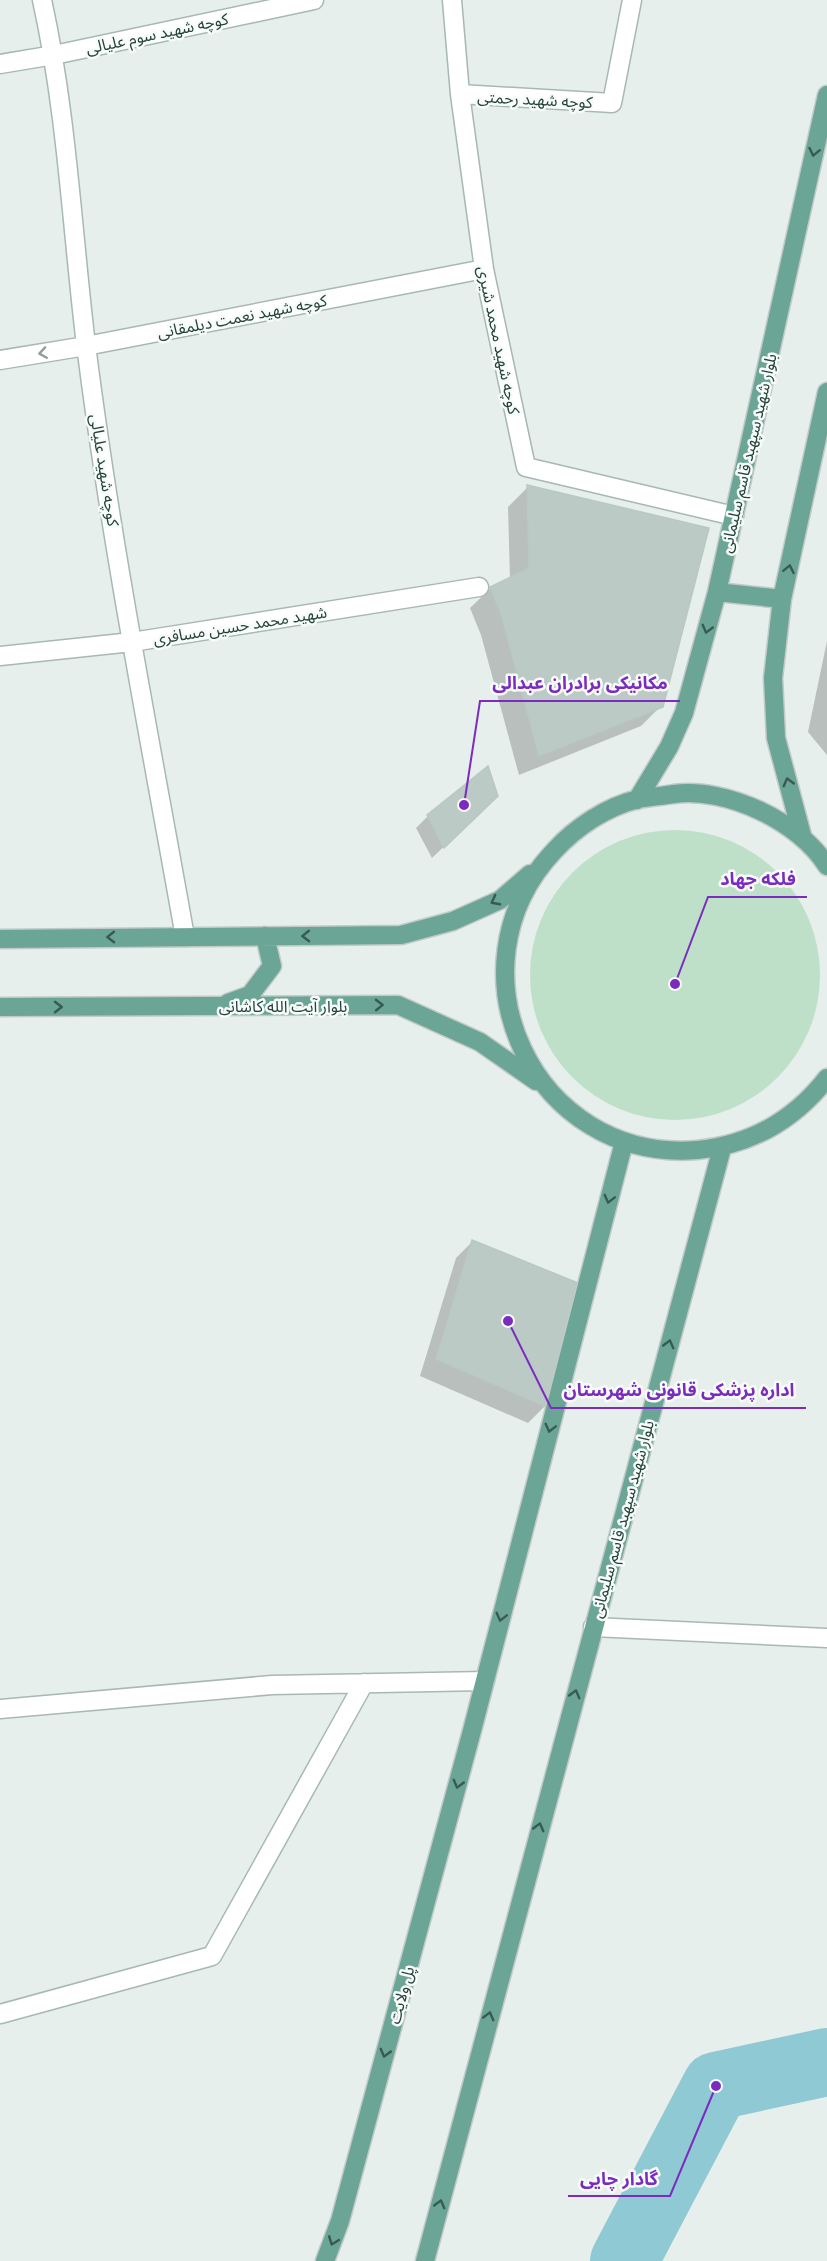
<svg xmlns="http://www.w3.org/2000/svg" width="827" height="2261" viewBox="0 0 827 2261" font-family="Overpass,'Noto Sans Arabic',sans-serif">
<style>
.green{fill:#bfe0c8}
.shadow{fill:#0003}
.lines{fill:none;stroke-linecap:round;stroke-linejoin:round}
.river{stroke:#8ec9d4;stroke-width:68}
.building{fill:#bbcac4;stroke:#b8c9c2;stroke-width:1.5}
.minor-casing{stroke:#a8b8b2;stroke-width:21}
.major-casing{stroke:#c2cac8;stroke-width:21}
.minor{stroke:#fff;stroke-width:18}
.major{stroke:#6aa596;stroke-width:18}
.oneway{stroke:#365b51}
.oneway2{stroke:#92a09c}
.labels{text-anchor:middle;stroke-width:5;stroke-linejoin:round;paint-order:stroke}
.street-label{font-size:16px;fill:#24423a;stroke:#f7fbf9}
.leader{fill:none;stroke:#7b2cbf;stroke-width:2}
.callout-dot{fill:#7b2cbf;stroke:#f7fbf9;stroke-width:2}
.callout-label{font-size:18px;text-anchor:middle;font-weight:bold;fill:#7b2cbf;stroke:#f7fbf9;stroke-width:5;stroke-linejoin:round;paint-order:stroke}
</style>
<rect width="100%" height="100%" fill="#e6efeb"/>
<path class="green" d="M530 975a145 145 0 1 1 290 0a145 145 0 1 1-290 0Z"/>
<path class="shadow" d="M528,487L661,706L641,726L519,775L481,635L470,608L491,588L510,579L508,507Z
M827,641V755L808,732Z
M497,795L432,858L416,828L428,816Z
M472,1242L577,1284L544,1407L528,1423L420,1376L456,1258Z"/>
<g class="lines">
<path class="river" d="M624,2261L716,2086L827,2062"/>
</g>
<path class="building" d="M527,485L709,528L663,707L539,756L501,614L490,587L529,568Z
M488,766L498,796L444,848L427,815Z
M472,1240L578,1283L546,1407L436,1359Z"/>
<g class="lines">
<defs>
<path id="minor" d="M42,0C67,113 72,230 86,345C111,543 150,740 185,937
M452,0L460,94L484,269L526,467L734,516
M0,64L54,55L314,0
M460,94L612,103L632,0
M0,360L86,346L484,269
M0,656L132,642L479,587
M593,1627L827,1638
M0,1709L272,1685L485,1681
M0,2014L212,1956L364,1683"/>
<path id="major" d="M717,592L782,599
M637,800L669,747L684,713L717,592L827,95
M803,839L776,738L773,678L782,599L827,392
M827,866C799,821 726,787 674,794C662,796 649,797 638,799C606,807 576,827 554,851C443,969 534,1163 697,1150C750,1145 794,1120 827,1078
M0,939L401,935L453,921L500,900L530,874
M228,1003L250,995L272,966L265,936
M0,1007L398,1005L480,1042L536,1081
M325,2261L340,2221L473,1727L624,1142
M425,2261L722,1148"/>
</defs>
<use href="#minor" class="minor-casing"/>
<use href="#major" class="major-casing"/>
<use href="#minor" class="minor"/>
<use href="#major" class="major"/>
</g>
<defs><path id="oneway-chevron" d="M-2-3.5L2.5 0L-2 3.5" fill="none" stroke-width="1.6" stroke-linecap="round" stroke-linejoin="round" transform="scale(1.5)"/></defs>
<g class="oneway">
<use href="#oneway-chevron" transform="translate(814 152) rotate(102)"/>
<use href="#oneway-chevron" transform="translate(789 569) rotate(-78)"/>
<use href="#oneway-chevron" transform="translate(707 629) rotate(105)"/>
<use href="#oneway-chevron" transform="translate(788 782) rotate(-105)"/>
<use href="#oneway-chevron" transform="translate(495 901) rotate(152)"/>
<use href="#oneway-chevron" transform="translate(306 936) rotate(179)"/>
<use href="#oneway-chevron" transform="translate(111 937) rotate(179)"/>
<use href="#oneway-chevron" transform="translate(379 1005) rotate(-1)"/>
<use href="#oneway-chevron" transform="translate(58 1007)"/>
<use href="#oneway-chevron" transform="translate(609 1199) rotate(104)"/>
<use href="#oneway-chevron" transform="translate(669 1344) rotate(-75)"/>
<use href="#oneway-chevron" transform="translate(550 1428) rotate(104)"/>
<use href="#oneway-chevron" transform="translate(501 1617) rotate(104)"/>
<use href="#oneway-chevron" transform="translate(575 1694) rotate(-75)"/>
<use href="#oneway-chevron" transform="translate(458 1784) rotate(105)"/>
<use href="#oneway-chevron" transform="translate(539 1827) rotate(-75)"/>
<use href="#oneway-chevron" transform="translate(489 2016) rotate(-75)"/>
<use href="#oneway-chevron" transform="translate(385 2053) rotate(105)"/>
<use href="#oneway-chevron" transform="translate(440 2204) rotate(-75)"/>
<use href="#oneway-chevron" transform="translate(333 2241) rotate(111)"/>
</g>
<use class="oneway2" href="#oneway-chevron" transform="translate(43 353) rotate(171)"/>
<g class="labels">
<g class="street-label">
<text transform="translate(157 33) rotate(-12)" y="6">کوچه شهید سوم علیالی</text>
<text transform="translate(535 99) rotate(3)" y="6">کوچه شهید رحمتی</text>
<text transform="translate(242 316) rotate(-11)" y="6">کوچه شهید نعمت دیلمقانی</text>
<text transform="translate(499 340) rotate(78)" y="6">کوچه شهید محمد شیری</text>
<text transform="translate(748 453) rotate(-77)" y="6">بلوار شهید سپهبد قاسم سلیمانی</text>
<text transform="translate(105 470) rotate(81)" y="6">کوچه شهید علیالی</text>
<text transform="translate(240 625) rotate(-9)" y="6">شهید محمد حسین مسافری</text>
<text x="283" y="1012">بلوار آیت الله کاشانی</text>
<text transform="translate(622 1519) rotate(-75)" y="6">بلوار شهید سپهبد قاسم سلیمانی</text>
<text transform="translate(401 1995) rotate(-75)" y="6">پل ولایت</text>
</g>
</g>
<path class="leader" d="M464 805L480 701H680M675 984L708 897H807M508 1321L551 1408H806M716 2086L670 2196H568"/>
<g class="callout-dot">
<circle cx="464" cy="805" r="6"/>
<circle cx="675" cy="984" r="6"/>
<circle cx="508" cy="1321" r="6"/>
<circle cx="716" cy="2086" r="6"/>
</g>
<g class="callout-label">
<text x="580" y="689">مکانیکی برادران عبدالی</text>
<text x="758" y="885">فلکه جهاد</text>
<text x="679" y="1396">اداره پزشکی قانونی شهرستان</text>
<text x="619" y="2185">گادار چایی</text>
</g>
</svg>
